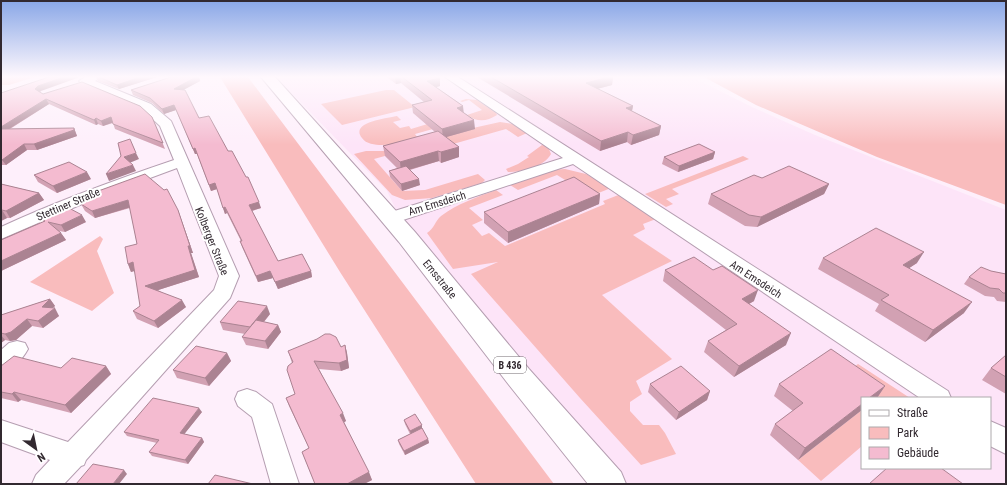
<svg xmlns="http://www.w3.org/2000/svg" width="1007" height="485" viewBox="0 0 1007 485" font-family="'Roboto Condensed',sans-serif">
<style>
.built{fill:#fde4f8;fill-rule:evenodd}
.green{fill:#f9bcbd}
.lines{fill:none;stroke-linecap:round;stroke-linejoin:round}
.minor-casing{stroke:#b59eb1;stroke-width:2}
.primary-casing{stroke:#b59eb1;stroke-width:2}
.minor{fill:#fff;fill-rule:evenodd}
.primary{fill:#fff;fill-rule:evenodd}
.wall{fill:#d2a1b3}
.shaded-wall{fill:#ab8392}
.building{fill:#f4bbd0;stroke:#ab8392}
.labels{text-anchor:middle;stroke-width:4;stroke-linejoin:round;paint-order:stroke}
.shield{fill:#fff;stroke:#70696e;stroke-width:1}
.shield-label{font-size:10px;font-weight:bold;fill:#322930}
.street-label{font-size:11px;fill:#322930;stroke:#fff}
</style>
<rect width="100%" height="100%" fill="#feeffb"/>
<path class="built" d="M276,77H692L752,107L815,135L1006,210V484H616L413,245L387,191ZM862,398H990V468H862Z"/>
<path class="green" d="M1,77H35L9,85H1Z
M220,77H248L554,484H476L340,272Z
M704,77H1006V205L877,157L756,105Z
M386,90H394L415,107L342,125L321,104Z
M466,99L477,100L496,113L497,115C486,122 477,122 467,115L482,110L469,100L462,102L460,101Z
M397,116L401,120L393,122L400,128L409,126L411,129L434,122L440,127L415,134L418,138C407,140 394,145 382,145C375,145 366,144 362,138C349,122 388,118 397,116Z
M500,122L514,124L527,133L518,137L506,129L446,146H421L374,159L402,191L425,190L478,174L485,180L482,183L432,198L405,200L392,195L354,154L366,151H387L474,129L473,128Z
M542,145L548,147L551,154C544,167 522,172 508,172L506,169L518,164L529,157L527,156Z
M743,156L749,159L672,189L679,194L666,199L673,204L666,207L645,194Z
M565,169L586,174L611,188L591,196L557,175L518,190L510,185L551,170Z
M496,190L503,195L469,208L483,220L472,225L482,236L489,233L505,246L605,204L603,201L621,194L656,219L643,224L645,229L633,235L672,261L602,295L672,359L636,381L642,394L630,402V411L643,425H659L665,433L676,454L641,465L580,398L471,274L498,262L453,269L427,233C434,229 435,221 441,216C457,204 477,197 496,190Z
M100,236L103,239L97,251L114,293L92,311L30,282Z
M858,364L910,398H877L844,374Z
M862,410V446L821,481L798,460Z"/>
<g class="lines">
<defs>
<path id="minor" d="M85,77H100L95,81L151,104L171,121L239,276L230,298L86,460L84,465L81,466L64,484H32L36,475L50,460L1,442V420L68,442L214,290L219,276L177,168L96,198L1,239V227C57,201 115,180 174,160L160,126L143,110L81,83L79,81Z
M445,77H458L948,391L951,398H920L573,164L397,222L391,223L385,222L383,218L385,214L563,158Z
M17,341L25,343L28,349C22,360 13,369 1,373V350L9,343Z
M247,389L256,392L272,404L299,484H271L252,417L238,406L235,399L238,392Z
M990,421L1006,428V454L990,446Z"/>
<path id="primary" d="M261,77H275L415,232L529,369L621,472L626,484H588L509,385L399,242Z"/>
</defs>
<use href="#minor" class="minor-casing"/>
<use href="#primary" class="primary-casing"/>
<use href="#minor" class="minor"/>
<use href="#primary" class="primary"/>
</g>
<path class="wall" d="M96,77H157L119,89L98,81Z
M171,77H199L200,81L183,90L199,118L228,151L261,208L252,211L278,261L311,271L312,277L278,289L273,278L258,282L242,247L240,241H241L227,213L225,214L217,189L211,191L197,154H195L176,110L164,114L152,103L133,95L131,90Z
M387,77H438L440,78V86L436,87L463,106V113L475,129L446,137L459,157L441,163L439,161L410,170L420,185L402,191L390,177L389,171L397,168L385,156L383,146L435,132L413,113L412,105L424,102L401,83L396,84Z
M477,77H613L612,85L597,89L633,106L632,111L661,126L659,135L631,145L627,142L600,151Z
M41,91L39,92L43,94L152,117L165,149L115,129L113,123L103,126L98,124L96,125L49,104L10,129L74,128L77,136L37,150H27L6,165H1V93Z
M715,152L713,159L678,172L662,164L664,157Z
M34,175L91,179L57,193L38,182Z
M762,178L829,184L824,194L757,227L745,226L708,204L711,194Z
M1,184L39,193L44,200L10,218H7L1,221Z
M600,194L599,204L508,243L484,223V212Z
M81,204L178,210L193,253H191L199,277L158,290L186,307L158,328L137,319L133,311L140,306L135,271L131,272L128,264L137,244L130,208L95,218L85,211Z
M38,219L86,222L65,232L59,231L61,233L66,240L1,271V240L40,223Z
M823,258L917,263L909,268L964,313L925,342L875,311L879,304L818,269Z
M665,270L754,301L749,304L786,345L734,377L704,352L708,341L726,330L663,281Z
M991,271L1006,274V302L997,301L994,297L985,296L964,284L969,277Z
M50,299L55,306L52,308L59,316L43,328L32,326L16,340L10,341L5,340L1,343V315Z
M270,314L264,322L278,325L281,332L268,349L246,345L242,337L245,334L223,330L220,322Z
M345,345L347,353L349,368L341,371L319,369L346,421L344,422L372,480L364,484H315L302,452L309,448L289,406L286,398L295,394L292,363L288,351L341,347Z
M227,353L231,361L209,386L177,378L173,370Z
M1006,355V394L982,380L991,368Z
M1,366L61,368L106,366L111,374L71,413L21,400L18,402L1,398Z
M650,384L710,391L707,400L676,420L648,392Z
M779,384L885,386L877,398H862L798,460L770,435L775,424L793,411L774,396Z
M202,412L184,434L202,438L204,442L188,464L152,456L149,452L157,443L127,436L124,432Z
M404,420L422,428L428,439L429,443L405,455L399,444L398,440L410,434L405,424Z"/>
<path class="shaded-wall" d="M64,77H80L41,91L38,94L35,89L38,86Z
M140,77H157L119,89L117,85Z
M191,77H199L200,81L176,94L174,89Z
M395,77H400L401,83L396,84Z
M609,77H613L612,85L585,92L586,83Z
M440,78V86L428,89L427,81Z
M46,99L49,104L1,134V127Z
M174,105L176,110L164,114L162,109Z
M463,106L464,115L457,108Z
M633,106L631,115L626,108Z
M111,117L114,122L103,126L101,121Z
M96,118L98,124L96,125L94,120Z
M474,120L475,129L443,138L442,129Z
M661,126L659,135L631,145L633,135Z
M74,128L77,136L37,150L34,144Z
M628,132L627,142L600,151L601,141Z
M24,144L27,150L6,165L2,160Z
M459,147V157L441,163V152Z
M195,148L197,154H195L193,149Z
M438,151L439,161L401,172L400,162Z
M715,152L713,159L678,172L679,166Z
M136,153L139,159L127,164L124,157Z
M133,165L136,171L109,181L106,174Z
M87,172L91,179L57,193L53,186Z
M419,179L420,185L402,191L401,184Z
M215,183L217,189L211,191L209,185Z
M829,184L824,194L757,227L761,217Z
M39,193L44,200L10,218L6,211Z
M600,194L599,204L508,243V232Z
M128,200L131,207L95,218L92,211Z
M259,202L261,208L251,211L249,205Z
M225,207L227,213L225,214L223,208Z
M2,210L7,218L1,221V211Z
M178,210L193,253H191L199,277L149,293L145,286L188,246Z
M82,215L86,222L65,232L61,225Z
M61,233L66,240L1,271V261Z
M924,252L917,263L897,276L903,265Z
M133,262L137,270L131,272L128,264Z
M270,271L273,278L258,282L256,276Z
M311,271L312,277L278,289L275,282Z
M758,290L754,301L738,310L742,299Z
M50,299L55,306L46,314L42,307Z
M182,300L186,307L158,328L154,321Z
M972,302L964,313L925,342L933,330Z
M267,306L270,314L253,335L250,327Z
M55,308L59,316L43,328L38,321Z
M27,319L32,326L16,340L10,341L5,334Z
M278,325L281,332L268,349L265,341Z
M791,333L786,345L734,377L739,366Z
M1,335L5,340L1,343Z
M345,345L347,353L349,368L341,371L339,363Z
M227,353L231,361L209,386L205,378Z
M106,366L111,374L71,413L65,405Z
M885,386L877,398H869Z
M710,391L707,400L676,420L679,412Z
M14,392L21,400L18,402L12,394Z
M862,404V410L798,460L805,448Z
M199,408L202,412L182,437L180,433Z
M343,413L346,421L343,423L340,415Z
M422,425V429L411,435L410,431Z
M202,438L204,442L188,464L185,460Z
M428,439L429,443L405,455L404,451Z
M124,470L127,474L119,484H113Z
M369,472L372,480L364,484H347Z"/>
<path class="building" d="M49,77H64L38,86L35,89L43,94L82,82L140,106L152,117L163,143L113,124L111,117L101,121L96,118L94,120L46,99L1,127V93Z
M99,77H140L117,85Z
M171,77H196L174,89L185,90L199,118L209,116L228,151H232L246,177H248L259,202L249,205L278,261L302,254L311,271L275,282L270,271L256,276L240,241H242L225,207L223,208L215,183L209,185L195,148L193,149L174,105L162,109L150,98L131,90Z
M402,77H438L440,78L427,81L463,106L457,108L474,120L442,129L412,105L432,100Z
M491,77H609L586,83L633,106L626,108L661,126L633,135L628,132L601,141Z
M74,128V130L34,144H24L2,160H1V129Z
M438,131L459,147L441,152L438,151L400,162L383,146Z
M130,139L136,153L124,157L133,165L106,174L121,156L118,143Z
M699,144L715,152L679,166L664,157Z
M69,162L87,172L53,186L34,175Z
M406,166L419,179L401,184L389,171Z
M789,166L829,184L761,217L749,215L711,194L754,175L762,178Z
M145,174L164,190L167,189L178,210L190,246H188L195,270L145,286L182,300L154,321L133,311L140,306L133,262L128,264L125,247L137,244L128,200L92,211L81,204L90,194Z
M574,177L600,194L508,232L484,212Z
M1,184L39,193L6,211L2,210L1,211Z
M67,207L82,215L61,225L48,222L61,233L1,261V240L45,221L38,219Z
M876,228L924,252L903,265L972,302L933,330L881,300L889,295L823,258Z
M694,257L713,270L722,266L758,290L742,299L791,333L739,366L708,341L737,324L665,270Z
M981,267L991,271L1006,274V293H1003L999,289L990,288L969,277Z
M50,299L42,307L55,308L38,321L27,319L11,332L5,334L1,333V315Z
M238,301L267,306L250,327L220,322Z
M256,320L278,325L265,341L242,337Z
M325,334H330L336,337L341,347L345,345L347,360L339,363L314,361L343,413L340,415L369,472L347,484H315L302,452L309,448L286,398L295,394L287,370L288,366L293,362L288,351L317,339Z
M196,346L227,353L205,378L173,370Z
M831,349L885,386L869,398H862V404L805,448L775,424L803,403L779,384Z
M1006,355V377L991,368Z
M14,356L61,368L72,358L106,366L65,405L14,392L12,394L1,392V366Z
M681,366L710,391L679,412L650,384Z
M153,398L199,408L180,433L202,438L185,460L149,452L159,440L124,432Z
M415,414L422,425L410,431L404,420Z
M422,428L428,439L404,451L398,440Z
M93,464L124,470L113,484H76Z
M887,468H941L963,484H869Z
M215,475L253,484H208Z"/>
<linearGradient id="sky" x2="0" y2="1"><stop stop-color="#89a7e7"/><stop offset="0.53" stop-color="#fff8fd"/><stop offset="1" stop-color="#fff8fd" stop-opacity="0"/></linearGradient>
<rect width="1007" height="145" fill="url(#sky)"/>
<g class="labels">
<rect class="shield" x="494" y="357" width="32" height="16" rx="3"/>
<g class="shield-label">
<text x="510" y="369">B 436</text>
</g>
<g class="street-label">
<text transform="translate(437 203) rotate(-17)" y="4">Am Emsdeich</text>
<text transform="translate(68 204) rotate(-23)" y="4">Stettiner Straße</text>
<text transform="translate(212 241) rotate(68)" y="4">Kolberger Straße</text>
<text transform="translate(440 279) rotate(51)" y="4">Emsstraße</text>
<text transform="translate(756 279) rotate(33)" y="4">Am Emsdeich</text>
</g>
</g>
<rect width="1007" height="485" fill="none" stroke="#322930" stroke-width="4"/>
<rect x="861" y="397" width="130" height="72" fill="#ffffff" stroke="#ada9ac"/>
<rect x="869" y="410" width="20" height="6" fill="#ffffff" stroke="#ada9ac"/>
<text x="897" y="417" font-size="12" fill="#322930">Straße</text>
<rect x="869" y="427" width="20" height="12" fill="#f9bcbd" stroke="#ada9ac"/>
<text x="897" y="437" font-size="12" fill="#322930">Park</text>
<rect x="869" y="447" width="20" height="12" fill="#f4bbd0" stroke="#ada9ac"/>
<text x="897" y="457" font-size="12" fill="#322930">Gebäude</text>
<g transform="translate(36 449) rotate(147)" stroke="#ffffff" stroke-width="3" paint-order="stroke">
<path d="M0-3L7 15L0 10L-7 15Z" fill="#322930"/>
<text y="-6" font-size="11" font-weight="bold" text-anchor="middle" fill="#322930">N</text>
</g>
</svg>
